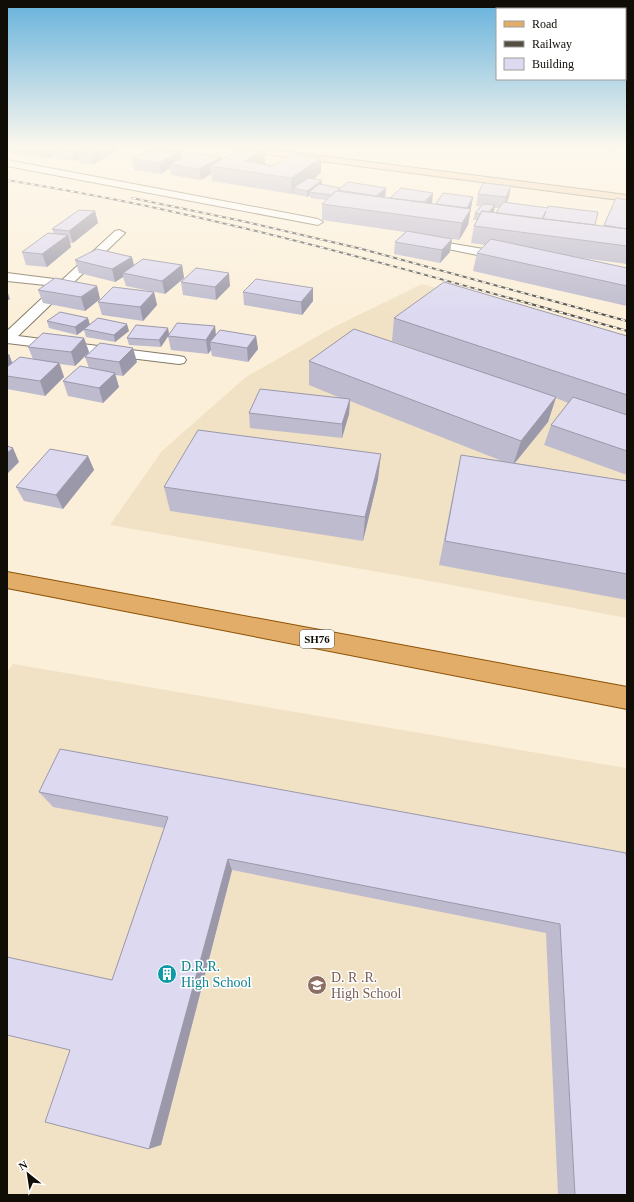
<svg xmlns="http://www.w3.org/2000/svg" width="634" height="1202" viewBox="0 0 634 1202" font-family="'Times New Roman',serif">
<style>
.built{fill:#f1e2c5}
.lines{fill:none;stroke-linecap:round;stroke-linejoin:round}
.street-casing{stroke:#857b67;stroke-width:2}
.secondary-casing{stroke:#857b67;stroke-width:2}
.primary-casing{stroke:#8c5105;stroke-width:2}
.street{fill:#fff;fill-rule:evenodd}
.secondary{fill:#f1d6b4;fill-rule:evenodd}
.primary{fill:#e2ad68;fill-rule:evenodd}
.rail-casing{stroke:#544e43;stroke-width:2}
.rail{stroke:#fff;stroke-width:1.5;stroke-dasharray:4;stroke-linecap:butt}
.wall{fill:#bebbcf;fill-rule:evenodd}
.shaded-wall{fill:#9b98a9}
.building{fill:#ddd9f1;stroke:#9b98a9}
.labels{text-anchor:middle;stroke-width:3;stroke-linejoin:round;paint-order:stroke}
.shield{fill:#fff;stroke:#585551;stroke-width:1}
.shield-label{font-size:11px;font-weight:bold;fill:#100c06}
.near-culture-label{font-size:14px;fill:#0d838f;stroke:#fff;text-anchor:start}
.near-education-label{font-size:14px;fill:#785e54;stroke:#fff;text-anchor:start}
</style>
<rect width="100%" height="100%" fill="#fbefd9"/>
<path class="built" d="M422,284L627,341V618L430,581L110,525L162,451L246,377L332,328Z
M13,664L626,768L627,1195H7V672Z"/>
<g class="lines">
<defs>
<path id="street" d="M7,160L318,219L323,222L318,225L7,166Z
M119,230L125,233L123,235L73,283L71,287H69L18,336L179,356L184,357L186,360L184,363L179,364L7,343V331L55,286L7,281V273L62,280L115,231Z
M442,242L507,253L511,255L513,257L511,259L507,261L438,247L436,245L438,243Z"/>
<path id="secondary" d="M230,147H251L627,195V201L234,150Z"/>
<path id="primary" d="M7,572L627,687V709L7,588Z"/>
</defs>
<use href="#street" class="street-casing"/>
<use href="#secondary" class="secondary-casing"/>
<use href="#primary" class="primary-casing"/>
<use href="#street" class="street"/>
<use href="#secondary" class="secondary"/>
<use href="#primary" class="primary"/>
<defs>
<path id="rail" d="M7,180C60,189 112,198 165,210C320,244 474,288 627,331
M132,198L242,221L362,249L627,321"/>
</defs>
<use href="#rail" class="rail-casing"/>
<use href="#rail" class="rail"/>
</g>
<path class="wall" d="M7,147H115L116,151L94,164L81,163L80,159L74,161L57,159L56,155L49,158L28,155V152L23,154L7,152Z
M605,147H620L618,151L605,150Z
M264,150L265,164L321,173L314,179L322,185L340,188H386L385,197L436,204L473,197L468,225L459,240L442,237L450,252L440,263L394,254L395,242L405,232L322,220V204L326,200L310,198V195L307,197L293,194V193L292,194L212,181L211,174L201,180L171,175L170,168L161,174L134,170L132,159L180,151L181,158L221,160Z
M478,194L509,197L507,202L595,225L604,227L616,198L627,200V264L582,258L627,268V306L473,271L477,253L485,245L471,243L474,226L477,220H473L475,213L481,206H476ZM494,208H499L496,213H493L494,212Z
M95,211L98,223L73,243H70L71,247L47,267L26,265L22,252L54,233L52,229Z
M75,260L134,265H182L184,278L165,294L126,286L123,277L115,282L79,273Z
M181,282L230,286L216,300L183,295Z
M97,286L100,299L85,311L43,303L38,290Z
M313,288V301L302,315L244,305L243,292Z
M154,292L157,305L143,321L102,315L98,302Z
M394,318L627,336V475L544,445L551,425L568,403L556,398L548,422L515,463L627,481V600L439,565L456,479L461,455L502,461L350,401L349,414L342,438L250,428L249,413L343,399L309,385V361L457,364L392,341Z
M47,321L90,324L129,331L115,342L86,337L84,330L77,335L49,328Z
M215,326L216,335L256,336L258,349L248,362L212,356L211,350L208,354L171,350L168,336L161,347L129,345L127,338L168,328L169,335Z
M84,338L89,352L75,366L60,364L64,377L45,396L7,389V376L9,354L12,363L33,359L28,347Z
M85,357L137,362L123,376L115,375L119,387L103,403L68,396L63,381L89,368Z
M88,456L94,470L63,509L24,501L16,487Z
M378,479L363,541L170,511L164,487Z
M39,792L626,853L627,1195H558L546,933L232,870L161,1145L112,980L164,828L53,807Z"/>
<path class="shaded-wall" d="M20,147H36L27,149L28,152L23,154Z
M68,147H115L116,151L94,164L91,154L78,152L80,159L74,161L71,151Z
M54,150L56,155L49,158L48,153Z
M264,150L265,165L244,161Z
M180,151L182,162L170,164V168L161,174L159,163Z
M221,157L222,168L210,166L211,174L201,180L199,169Z
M321,158V173L298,189L293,188V193L292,194L291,178Z
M322,180V186L309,192L310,195L307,197V191Z
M511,186L509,197L504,209L506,197Z
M386,188L385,199L376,196Z
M433,193L432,204L424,203Z
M473,197L468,225L459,240L462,223L467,208Z
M495,205L494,212L485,222L487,215Z
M95,211L98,223L73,243L69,231Z
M68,235L71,247L47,267L42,254Z
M452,239L450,252L440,263L442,250Z
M132,257L135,269L123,273V277L115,282L112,269Z
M182,265L184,278L165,294L162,281Z
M229,273L230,286L216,300L215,287Z
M97,286L100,299L85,311L81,297Z
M313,288V301L302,315L301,302Z
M7,290L10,299L7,301Z
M154,292L157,305L143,321L140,307Z
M88,318L90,325L77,335L75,327Z
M127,324L129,331L115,342L114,335Z
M215,326L216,340L210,342L211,350L208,354L206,340Z
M168,328L169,335L161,347L159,340Z
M256,336L258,349L248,362L247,348Z
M84,338L89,352L75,366L71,352Z
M133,348L137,362L123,376L119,362Z
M9,354L14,368L7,373V355Z
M59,363L64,377L45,396L40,381Z
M115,373L119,387L103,403L99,388Z
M556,397L548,422L513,465L521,441Z
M350,399L349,414L342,438V424Z
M13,448L19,462L7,474V453Z
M381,454L378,479L363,541L365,517Z
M88,456L94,470L63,509L56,495Z
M228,859L232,870L161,1145L149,1149Z"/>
<path class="building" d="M33,147H58L54,148V150L48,153L27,149Z
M58,147H81L71,151L54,148Z
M89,147H104L91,154L78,152Z
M244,147L264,150L244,161L273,166L292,154L321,158L291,178L210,166Z
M154,148L180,151L159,163L132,159Z
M192,153L221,157L199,169L170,164Z
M308,178L322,180L307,191L293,188Z
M348,182L386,188L376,196L338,190Z
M483,183L511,186L506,197L478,194Z
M319,184L340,188L331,195L309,192Z
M401,188L433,193L424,202L390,198Z
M336,191L471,209L462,223L322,204Z
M443,193L473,197L467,208L436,204Z
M616,198L627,200V229L604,225Z
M503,202L548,208V206L598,212L595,225L543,219L546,211L542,219L496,213Z
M483,204L495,205L489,212L482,211L480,214L475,213Z
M79,210L95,211L69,231L52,229Z
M482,211L627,229V246L474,226Z
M407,231L452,239L442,250L395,242Z
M48,233L68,235L42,254L22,252Z
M491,239L627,268V286L477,253Z
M97,249L132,257L112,269L75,260Z
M143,259L182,265L162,281L123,273Z
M196,268L229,273L215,287L181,282Z
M55,278L97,286L81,297L38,290Z
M256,279L313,288L301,302L243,292Z
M444,282L627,336V395L394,318Z
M113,287L154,292L140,307L98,302Z
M60,312L88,318L75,327L47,321Z
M98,318L127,324L114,335L84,329Z
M177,323L215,326L206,340L168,336Z
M136,325L168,328L159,340L127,338Z
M354,329L556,397L521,441L309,361Z
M220,330L256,336L247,348L210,342Z
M43,333L84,338L71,352L28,347Z
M100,343L133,348L119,362L85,357Z
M20,357L59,363L40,381L7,376V367Z
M80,366L115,373L99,388L63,381Z
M260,389L350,399L342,424L249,413Z
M573,397L627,415V451L551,425Z
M198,430L381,454L365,517L164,487Z
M7,446L13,448L7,453Z
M50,449L88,456L56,495L16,487Z
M461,455L627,481V574L445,541Z
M60,749L626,853L627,861V1195H575L560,924L228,859L149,1149L45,1122L70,1050L7,1035V957L112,980L168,817L39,792Z"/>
<linearGradient id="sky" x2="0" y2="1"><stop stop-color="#66b2dc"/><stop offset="0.47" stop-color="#fdf8ee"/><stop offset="1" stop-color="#fdf8ee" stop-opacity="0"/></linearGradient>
<rect width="634" height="315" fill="url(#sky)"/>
<defs>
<symbol id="building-disc" viewBox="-11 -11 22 22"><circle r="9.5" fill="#0f9aa8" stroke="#fff"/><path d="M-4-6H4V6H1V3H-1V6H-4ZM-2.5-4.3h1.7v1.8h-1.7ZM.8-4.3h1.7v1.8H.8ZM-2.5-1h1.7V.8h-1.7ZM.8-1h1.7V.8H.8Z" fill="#fff"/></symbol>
<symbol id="school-disc" viewBox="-11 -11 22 22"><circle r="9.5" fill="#8d6e63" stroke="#fff"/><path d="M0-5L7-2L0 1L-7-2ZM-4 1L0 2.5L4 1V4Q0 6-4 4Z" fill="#fff"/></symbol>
</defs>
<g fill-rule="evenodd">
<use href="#building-disc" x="156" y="963" width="22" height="22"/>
<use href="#school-disc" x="306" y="974" width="22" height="22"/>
</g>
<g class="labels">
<rect class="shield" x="300" y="630" width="34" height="18" rx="3"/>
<g class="shield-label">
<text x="317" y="643">SH76</text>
</g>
<g class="near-culture-label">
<text x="181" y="971">D.R.R.<tspan x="181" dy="16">High School</tspan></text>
</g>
<g class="near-education-label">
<text x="331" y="982">D. R .R.<tspan x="331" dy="16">High School</tspan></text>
</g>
</g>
<rect width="634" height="1202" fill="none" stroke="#100c06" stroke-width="16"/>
<rect x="496" y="8" width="130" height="72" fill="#ffffff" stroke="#9f9e9b"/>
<rect x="504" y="21" width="20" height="6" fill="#e2ad68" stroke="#9f9e9b"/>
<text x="532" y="28" font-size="12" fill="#100c06">Road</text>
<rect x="504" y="41" width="20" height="6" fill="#544e43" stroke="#9f9e9b"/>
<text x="532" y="48" font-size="12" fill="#100c06">Railway</text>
<rect x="504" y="58" width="20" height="12" fill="#ddd9f1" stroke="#9f9e9b"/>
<text x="532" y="68" font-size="12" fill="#100c06">Building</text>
<g transform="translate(28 1174) rotate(330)" stroke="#ffffff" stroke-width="3" paint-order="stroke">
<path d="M0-3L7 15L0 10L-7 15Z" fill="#100c06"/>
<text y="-6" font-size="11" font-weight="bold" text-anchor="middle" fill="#100c06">N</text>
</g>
</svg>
